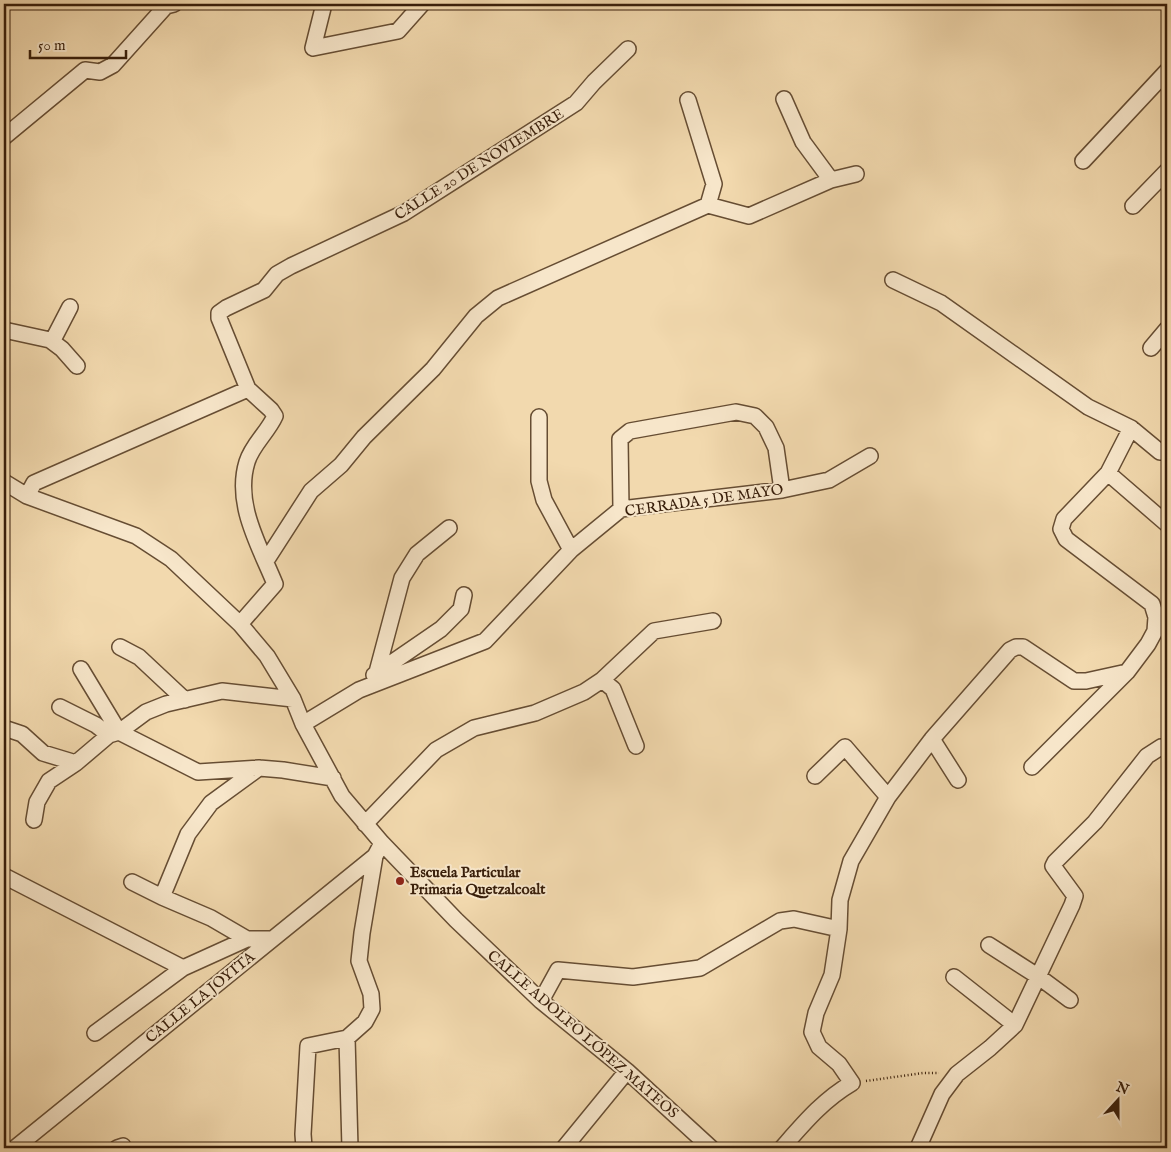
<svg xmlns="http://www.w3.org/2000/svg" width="1171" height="1152" viewBox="0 0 1171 1152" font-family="'IM FELL English',serif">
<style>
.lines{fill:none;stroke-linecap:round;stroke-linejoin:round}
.minor-casing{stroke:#664d33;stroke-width:18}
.path{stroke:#381e0a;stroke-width:2.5;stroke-dasharray:1 2.5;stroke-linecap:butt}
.minor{stroke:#f7e6ca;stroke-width:15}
.poi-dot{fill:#8f2418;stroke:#f7e6ca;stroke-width:2}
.labels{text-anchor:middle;stroke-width:4;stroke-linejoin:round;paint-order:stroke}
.street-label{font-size:15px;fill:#381e0a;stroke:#f7e6ca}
.poi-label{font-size:15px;font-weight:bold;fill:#381e0a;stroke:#f7e6ca;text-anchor:start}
</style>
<rect width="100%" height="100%" fill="#f2d9ae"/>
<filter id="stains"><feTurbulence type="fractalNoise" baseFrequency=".004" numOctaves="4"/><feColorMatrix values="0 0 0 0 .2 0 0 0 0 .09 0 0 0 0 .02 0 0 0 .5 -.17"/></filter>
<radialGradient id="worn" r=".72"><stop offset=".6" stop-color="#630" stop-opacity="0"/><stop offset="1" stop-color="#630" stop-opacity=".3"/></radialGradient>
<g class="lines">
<defs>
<path id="minor" d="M324,4L313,48L398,31L422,4
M784,99L803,142L831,180
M688,100L714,184L708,205
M4,137L85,70L100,72L113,65L166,6L174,4
M1083,161L1167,71
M1133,206L1167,171
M893,280L941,303L1088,407L1131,428L1160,452
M4,330L50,340L55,336L70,307
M50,340L62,349L77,366
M1151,348L1167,329
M539,417V481L544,500L571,550
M1108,473L1167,524
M4,482L27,496L136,536L171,559L240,624L267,656L293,699L303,724L342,796L382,843L456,920L541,1001L627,1071L711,1148
M27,496L34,483L248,389
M621,509L620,439L630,431L736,412L755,416L766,427L776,448L782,490
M266,561L311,491L341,465L364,437L433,369L476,316L498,298L708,205L749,216L831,180L856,174
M240,624L275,584C260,547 234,504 247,462C252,445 268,432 275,416L271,410L248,389L219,318V313L226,308L264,290L277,274L291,266L404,213L576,103L594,82L628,49
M120,647L139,657L185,700
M81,669L119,732L198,772L259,768L283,770L333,778
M377,672L402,578L417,554L449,528
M374,675L441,629L461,609L464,595
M602,680L613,689L636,746
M60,707L96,725L109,735
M303,724L359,690L485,641L571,550L621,509L782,490L829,480L870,456
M4,728L22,734L43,753L76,763
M932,739L958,780
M1032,767L1127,672L1148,644L1155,631L1156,617L1152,604L1066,539L1061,529L1064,519L1108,473L1131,428
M815,776L845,747L888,797
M34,820L37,802L49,781L76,763L109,735L119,732L146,712L166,704L222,691L293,699
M365,824L436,750L474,728L535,713L584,692L602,680L654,631L713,621
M4,876L183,968
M132,882L162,897L211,918L247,939
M162,897L188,834L211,803L259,768
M989,945L1039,977L1070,1000
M954,977L1015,1025
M541,1001L558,970L633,977L700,968L780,921L794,919L839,929
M95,1033L183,968L247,939H271
M347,1038L350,1148
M15,1148L375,856L382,843
M117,1148L123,1146
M304,1148L303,1134L308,1046L347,1038L365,1022L372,1009L371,994L359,961L362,933L375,856
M564,1148L627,1071
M782,1148C804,1123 823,1100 852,1083L839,1064L819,1047L812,1032L816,1013L832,975L839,929L840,900L851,861L888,797L932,739L1010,650L1016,647H1023L1074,681H1086L1127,672
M918,1148L942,1094L957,1074L990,1048L1015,1025L1072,905L1075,896L1053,866L1055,862L1095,822L1147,756L1161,747H1167"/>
</defs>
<use href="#minor" class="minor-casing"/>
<path class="path" d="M866,1081L923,1073H939"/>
<use href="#minor" class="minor"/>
</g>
<circle class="poi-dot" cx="400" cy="881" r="5"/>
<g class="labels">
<g class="street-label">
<text transform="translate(479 164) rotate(-32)" y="5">CALLE 20 DE NOVIEMBRE</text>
<text transform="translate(704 500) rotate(-8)" y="5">CERRADA 5 DE MAYO</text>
<text transform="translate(200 997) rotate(-39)" y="5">CALLE LA JOYITA</text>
<text transform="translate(583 1034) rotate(41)" y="5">CALLE ADOLFO LÓPEZ MATEOS</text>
</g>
<g class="poi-label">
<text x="410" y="877">Escuela Particular<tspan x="410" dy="17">Primaria Quetzalcoalt</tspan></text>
</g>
</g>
<rect width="1171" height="1152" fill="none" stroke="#f2d9ae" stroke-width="20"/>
<rect x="5" y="5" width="1161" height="1142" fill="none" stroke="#381e0a" stroke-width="2.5"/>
<rect x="10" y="10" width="1151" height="1132" fill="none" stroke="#381e0a"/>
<g transform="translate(1118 1100) rotate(21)" stroke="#f7e6ca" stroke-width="4" paint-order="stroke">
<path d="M0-4L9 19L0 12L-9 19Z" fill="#381e0a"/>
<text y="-8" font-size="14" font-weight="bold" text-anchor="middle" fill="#381e0a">N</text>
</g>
<path d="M30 50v8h96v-8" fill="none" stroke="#381e0a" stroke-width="2.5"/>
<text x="38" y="50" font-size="15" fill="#381e0a" stroke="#f7e6ca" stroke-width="4" paint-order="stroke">50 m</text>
<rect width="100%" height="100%" filter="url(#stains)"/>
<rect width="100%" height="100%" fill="url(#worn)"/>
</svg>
